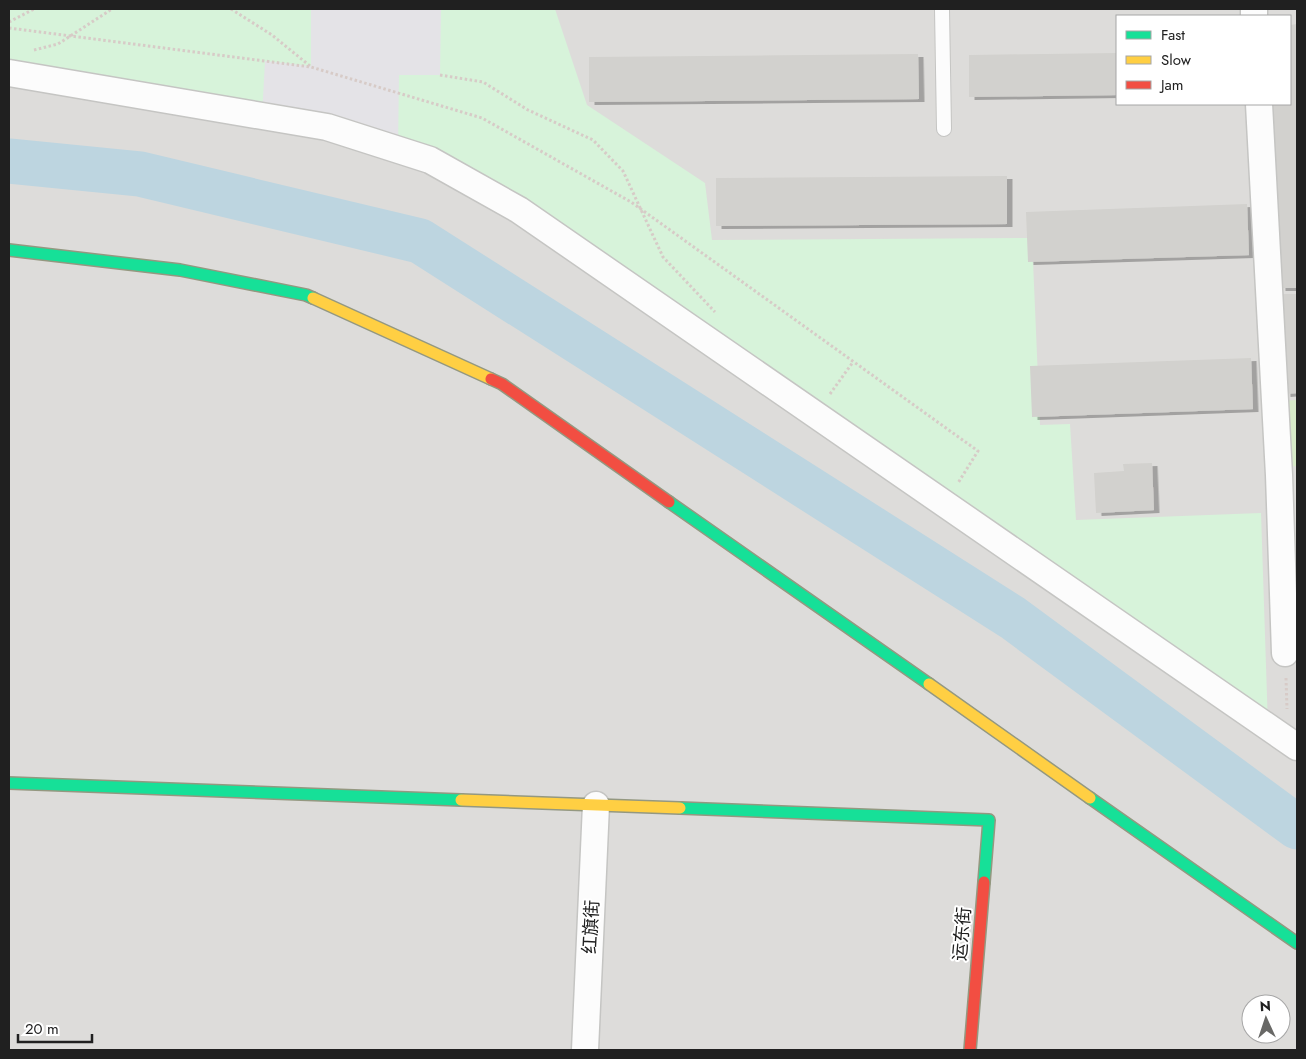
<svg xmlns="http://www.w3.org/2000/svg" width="1306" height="1059" viewBox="0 0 1306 1059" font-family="Jost,'Noto Sans SC',sans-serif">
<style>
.residential{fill:#dddcda;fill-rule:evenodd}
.grass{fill:#d7eac8}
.park{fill:#d7f3da}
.plaza{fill:#e4e3e7}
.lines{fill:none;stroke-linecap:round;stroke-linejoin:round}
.river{stroke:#bdd5e0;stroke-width:45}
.building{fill:#d2d1ce;filter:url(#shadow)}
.lane-casing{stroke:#c5c5c3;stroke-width:16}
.street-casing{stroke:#c5c5c3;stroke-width:29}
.fast-casing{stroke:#949880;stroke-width:14}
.slow-casing{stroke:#949880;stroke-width:14}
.jam-casing{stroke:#949880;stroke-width:14}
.path{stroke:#d7cbc7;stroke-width:3;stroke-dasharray:2.5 2.5;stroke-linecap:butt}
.lane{stroke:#fcfcfc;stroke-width:14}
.street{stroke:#fcfcfc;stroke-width:26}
.fast{stroke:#16e098;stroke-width:11}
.slow{stroke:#ffcf43;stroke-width:11}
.jam{stroke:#f24e42;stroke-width:11}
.labels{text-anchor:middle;stroke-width:4;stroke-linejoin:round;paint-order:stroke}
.street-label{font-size:18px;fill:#202020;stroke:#fff}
</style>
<defs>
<filter id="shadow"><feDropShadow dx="5.5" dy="3" stdDeviation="0" flood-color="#0004"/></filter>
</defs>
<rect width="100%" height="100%" fill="#eeede8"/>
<path class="residential" d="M9,9H1297V1050H9ZM1117,16H1290V104H1117ZM1251,1004H1281V1034H1251Z"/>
<path class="grass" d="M1297,400V466L1285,467L1282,401Z"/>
<path class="park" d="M9,9H555L587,105L705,183L712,240L1032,238L1040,425L1070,424L1076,520L1261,513L1268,727L430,160L9,73Z"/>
<path class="plaza" d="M311,9H441L440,75H399L398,150L262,116L265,61L311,66Z"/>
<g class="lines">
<path class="river" d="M9,161L140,174L420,241L1013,618L1297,827"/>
</g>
<path class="building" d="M1297,24V288H1280L1273,104H1290V25Z
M1117,53V95L969,97V55Z
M918,54L919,99L589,102V57Z
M1007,176V224L716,226V178Z
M1247,204L1249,255L1028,262L1026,212Z
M1280,294H1297V393L1285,394Z
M1251,358L1253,409L1032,417L1030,366Z
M1152,463L1154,510L1096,513L1094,473L1124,471L1123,464Z"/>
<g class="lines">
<defs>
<path id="lane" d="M942,9L944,129"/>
<path id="street" d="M1254,9V16
M9,73L327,127L430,160L519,210L1297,747
M1259,104L1279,475L1285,653
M585,1050L596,805"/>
<path id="fast" d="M9,250L180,270L306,295L313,298
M669,502L929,684
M9,783L461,800
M1090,798L1297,943
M680,808L989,820L984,882"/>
<path id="slow" d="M313,298L491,379
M929,684L1090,798
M461,800L680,808"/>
<path id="jam" d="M491,379L502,384L669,502
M970,1050L984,882"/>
</defs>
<use href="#lane" class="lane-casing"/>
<use href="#street" class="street-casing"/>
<use href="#fast" class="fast-casing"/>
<use href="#slow" class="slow-casing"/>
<use href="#jam" class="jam-casing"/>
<path class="path" d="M231,9L272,35L310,66
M9,22L34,9
M9,28L311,67L482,118L631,202L978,451L958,483
M34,50L58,44L112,9
M440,75L483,82L528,110L593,140L623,171L663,257L715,312
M830,394L853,362
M1286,678L1287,709"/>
<use href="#lane" class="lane"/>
<use href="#street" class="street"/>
<use href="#fast" class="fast"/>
<use href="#slow" class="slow"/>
<use href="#jam" class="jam"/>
</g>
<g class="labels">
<g class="street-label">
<text transform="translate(591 927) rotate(-87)" y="6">红旗街</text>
<text transform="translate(962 934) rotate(-85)" y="6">运东街</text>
</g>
</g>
<rect width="1306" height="1059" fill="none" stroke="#202020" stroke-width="20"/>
<rect x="1116" y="15" width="175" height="90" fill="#ffffff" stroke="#a6a6a6"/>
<rect x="1126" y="31" width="25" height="8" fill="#16e098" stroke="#a6a6a6"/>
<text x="1161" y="40" font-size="15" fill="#202020">Fast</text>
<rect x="1126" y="56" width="25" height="8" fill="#ffcf43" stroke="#a6a6a6"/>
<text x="1161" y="65" font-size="15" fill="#202020">Slow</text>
<rect x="1126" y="81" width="25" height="8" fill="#f24e42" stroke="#a6a6a6"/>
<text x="1161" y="90" font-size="15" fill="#202020">Jam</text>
<g transform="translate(1266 1019) rotate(357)"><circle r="24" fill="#ffffff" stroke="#a6a6a6"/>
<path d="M0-4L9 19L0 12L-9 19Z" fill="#686866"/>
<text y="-8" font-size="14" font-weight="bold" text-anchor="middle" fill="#202020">N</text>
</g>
<path d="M18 1034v8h74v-8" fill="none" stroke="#202020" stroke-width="2.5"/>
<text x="25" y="1034" font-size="15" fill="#202020" stroke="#ffffff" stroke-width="4" paint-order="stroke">20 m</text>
</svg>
